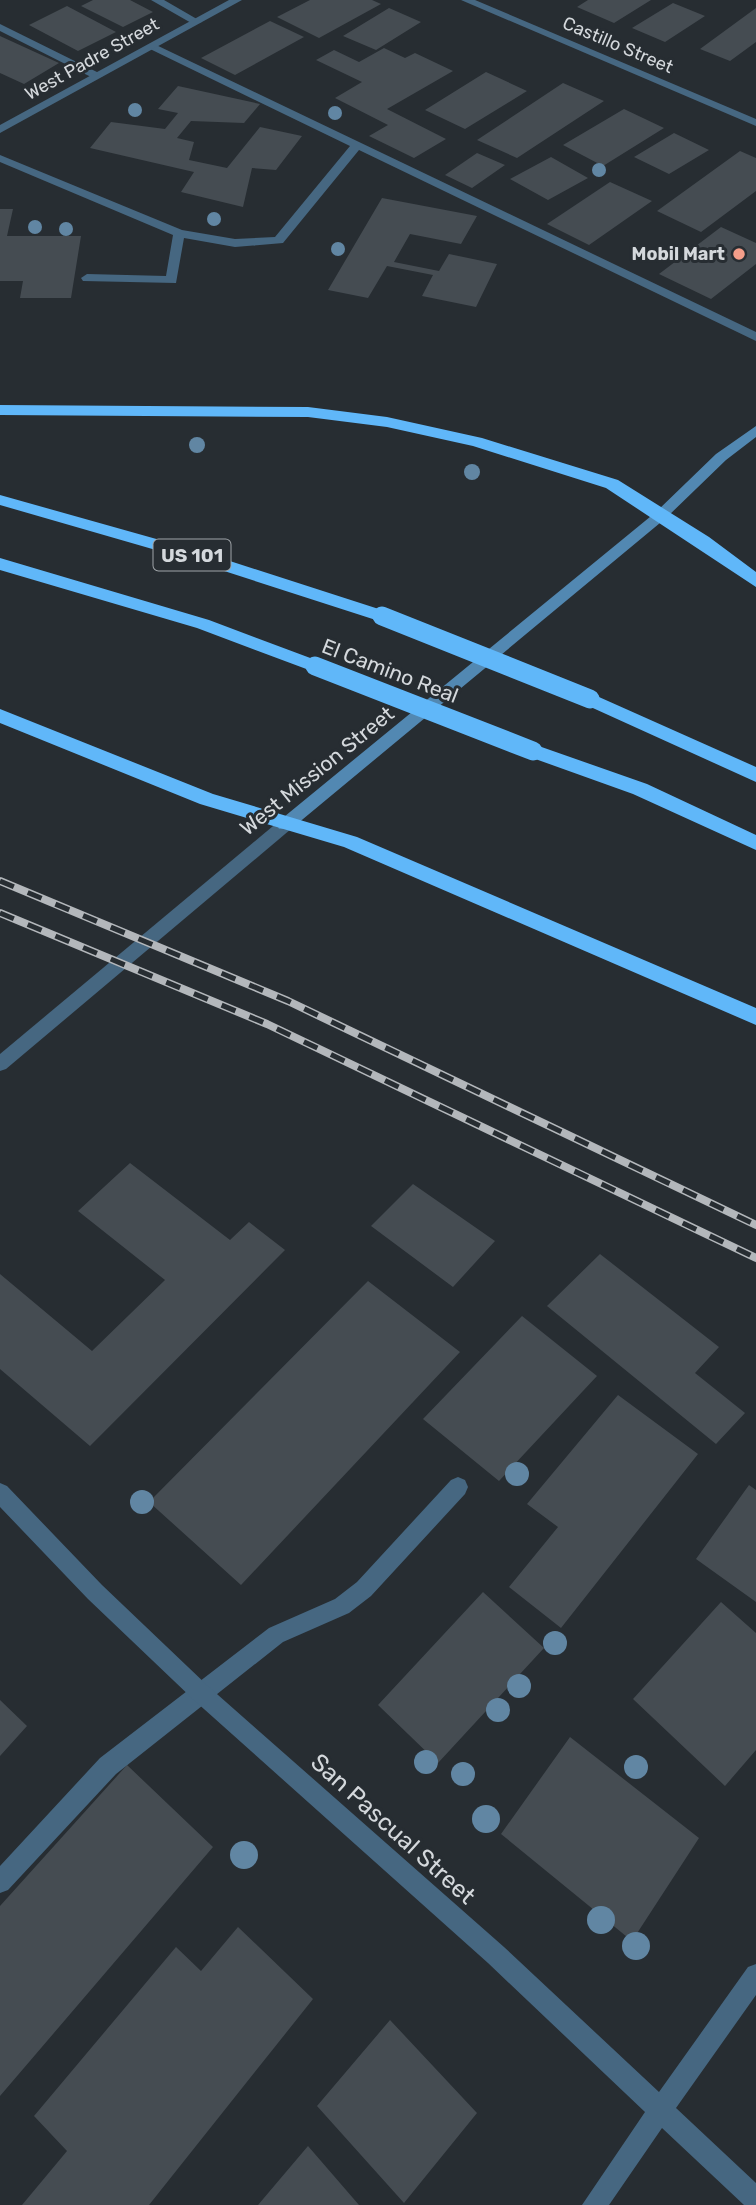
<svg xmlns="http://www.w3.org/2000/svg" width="756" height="2205" viewBox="0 0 756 2205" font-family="Rubik,sans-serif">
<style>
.building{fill:#454c52}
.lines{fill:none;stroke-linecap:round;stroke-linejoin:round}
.service{fill:#466781;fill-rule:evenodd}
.minor{fill:#466781;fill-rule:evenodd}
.tertiary{fill:#466781;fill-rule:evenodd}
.secondary{fill:#5288b2;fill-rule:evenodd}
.motorway{fill:#60b7f9;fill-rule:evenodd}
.rail-casing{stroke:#b3b7bb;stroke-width:8}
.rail{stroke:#272d32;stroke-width:5;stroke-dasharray:15;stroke-linecap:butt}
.motorway-bridge{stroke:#60b7f9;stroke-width:19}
.tree{fill:#6186a3}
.poi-dot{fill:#f49e8a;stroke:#272d32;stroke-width:2.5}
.labels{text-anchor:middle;stroke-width:6;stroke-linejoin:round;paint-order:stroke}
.far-street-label{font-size:18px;fill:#d4d8dc;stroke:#272d32}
.far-poi-label{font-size:18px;font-weight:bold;fill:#d4d8dc;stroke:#272d32;text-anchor:end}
.shield{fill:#272d32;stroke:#a0a5a9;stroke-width:2}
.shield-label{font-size:19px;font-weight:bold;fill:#d4d8dc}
.street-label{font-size:21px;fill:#d4d8dc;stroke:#272d32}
.near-street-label{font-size:24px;fill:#d4d8dc;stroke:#272d32}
</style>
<rect width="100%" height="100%" fill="#272d32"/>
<path class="building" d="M93,0H130L153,12L123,27L81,6Z
M310,0H372L381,4L319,38L277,17Z
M588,0H651L614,23L577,7Z
M673,3L705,16L665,42L632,28Z
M67,6L116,32L78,51L29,25Z
M389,8L421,22L376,50L343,36Z
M756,8V42L730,61L700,49Z
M270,21L304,37L235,75L201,58Z
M0,36L59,63L24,84L0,73Z
M384,48L405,58L415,53L453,71L387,109L446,139L414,158L369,136L388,125L335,98L362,82L316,60L334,50L359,62Z
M486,72L527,91L465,129L425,110Z
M563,83L604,101L517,158L477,140Z
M178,86L260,104L244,123L191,121L177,138L194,142L189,160L227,168L260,127L302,136L276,170L252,168L243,207L181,192L194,172L90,148L111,122L165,129L178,113L158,109Z
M624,109L664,128L603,166L563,145Z
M674,133L709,150L669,174L634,157Z
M740,151L756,158V191L701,232L657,211Z
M477,153L505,165L472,188L445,175Z
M551,157L588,178L548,200L510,179Z
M610,182L652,201L589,245L547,224Z
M382,198L477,216L461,244L410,234L394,262L439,271L449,254L497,264L476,307L422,296L433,275L387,266L368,298L328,290Z
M0,209H13L7,236H81L71,298H20L23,281H0Z
M721,227L756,243V264L711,299L659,274Z
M130,1163L230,1240L249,1222L285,1250L90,1446L0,1369V1274L92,1351L165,1280L78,1211Z
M413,1184L495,1241L453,1287L371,1226Z
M600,1254L719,1347L695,1373L745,1413L716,1444L547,1306Z
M368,1281L460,1352L241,1585L149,1502Z
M522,1316L597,1376L499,1481L423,1419Z
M618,1395L698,1454L561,1628L509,1587L558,1527L527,1504Z
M749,1485L756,1490V1602L696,1559Z
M483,1592L544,1648L438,1763L378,1705Z
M721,1602L756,1633V1750L725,1786L633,1699Z
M0,1700L27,1726L0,1756Z
M570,1737L699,1838L632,1941L501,1834Z
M127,1765L213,1847L0,2096V1906Z
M238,1927L313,1999L149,2205H22L67,2151L34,2116L176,1947L201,1971Z
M390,2020L477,2113L404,2203L317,2106Z
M308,2146L359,2205H258Z"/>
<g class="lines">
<path class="service" d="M151,0H164L202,22L193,24Z
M0,24L101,74L103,76L93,78L0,31Z
M152,43L756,332V341L359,150L283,243L235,247L184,238L176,283L83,281L81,278L87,274L166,276L173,235L0,162V155L182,230L235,239L275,237L350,146L148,48L147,46Z
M458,1477L465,1480L468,1487L465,1494L371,1596L349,1613L283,1642L116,1774L8,1890L0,1893V1866L100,1758L269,1628L335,1599L357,1582L451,1480Z"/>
<path class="minor" d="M229,0H242L0,133V125Z
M461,0H475L756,119V126Z
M0,1483L7,1486L102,1585L209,1687L504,1947L659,2092L748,1967L756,1964V1995L676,2108L756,2183V2205H744L662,2128L609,2205H582L645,2112L488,1963L195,1701L88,1599L0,1507Z"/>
<path class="tertiary" d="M285,819L291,821L293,825L291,829L6,1069L0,1071V1054L279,821Z"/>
<path class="secondary" d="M756,426V437L726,460L666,518L291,829H279L277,825L279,821L656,512L716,454Z"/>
<path class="motorway" d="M0,405L308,407L387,417L482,438L618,480L709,537L756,572V587L606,488L473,446L387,427L308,417L0,415Z
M0,495L199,551L388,612L391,616L382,622L187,559L0,505Z
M0,558L209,620L321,662L324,666L315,672L309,670L197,628L0,570Z
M590,693L756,767V782L584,704L581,699L584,694Z
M0,709L213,794L357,837L756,1008V1025L344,847L200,804L0,723Z
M533,744L647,784L756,835V850L633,794L527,756L524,751Z"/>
<defs>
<path id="rail" d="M0,881L288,1001L756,1225
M0,913L267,1024L756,1258"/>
</defs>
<use href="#rail" class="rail-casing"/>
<use href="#rail" class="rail"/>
<path class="motorway-bridge" d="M382,616L590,699
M315,666L533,751"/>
</g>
<g class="tree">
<circle cx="135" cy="110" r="7"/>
<circle cx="335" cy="113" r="7"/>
<circle cx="599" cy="170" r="7"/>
<circle cx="214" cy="219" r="7"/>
<circle cx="35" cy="227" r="7"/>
<circle cx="66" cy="229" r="7"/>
<circle cx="338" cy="249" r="7"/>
<circle cx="197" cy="445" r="8"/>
<circle cx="472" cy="472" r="8"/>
<circle cx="517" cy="1474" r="12"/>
<circle cx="142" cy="1502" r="12"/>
<circle cx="555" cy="1643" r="12"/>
<circle cx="519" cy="1686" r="12"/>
<circle cx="498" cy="1710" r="12"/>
<circle cx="426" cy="1762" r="12"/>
<circle cx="636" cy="1767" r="12"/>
<circle cx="463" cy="1774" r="12"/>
<circle cx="486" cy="1819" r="14"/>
<circle cx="244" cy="1855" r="14"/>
<circle cx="601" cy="1920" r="14"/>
<circle cx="636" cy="1946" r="14"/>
</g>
<circle class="poi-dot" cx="739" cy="254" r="7"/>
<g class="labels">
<g class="far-street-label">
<text transform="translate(618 45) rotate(23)" y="6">Castillo Street</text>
<text transform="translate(92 59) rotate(-29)" y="6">West Padre Street</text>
</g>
<g class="far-poi-label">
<text x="725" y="260">Mobil Mart</text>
</g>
<rect class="shield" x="153.5" y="539.5" width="77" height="31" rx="5"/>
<g class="shield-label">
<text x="192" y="562">US 101</text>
</g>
<g class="street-label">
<text transform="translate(390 671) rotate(21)" y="7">El Camino Real</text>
<text transform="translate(317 771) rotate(-39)" y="7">West Mission Street</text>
</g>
<g class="near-street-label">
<text transform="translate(393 1829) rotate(42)" y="8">San Pascual Street</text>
</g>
</g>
</svg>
